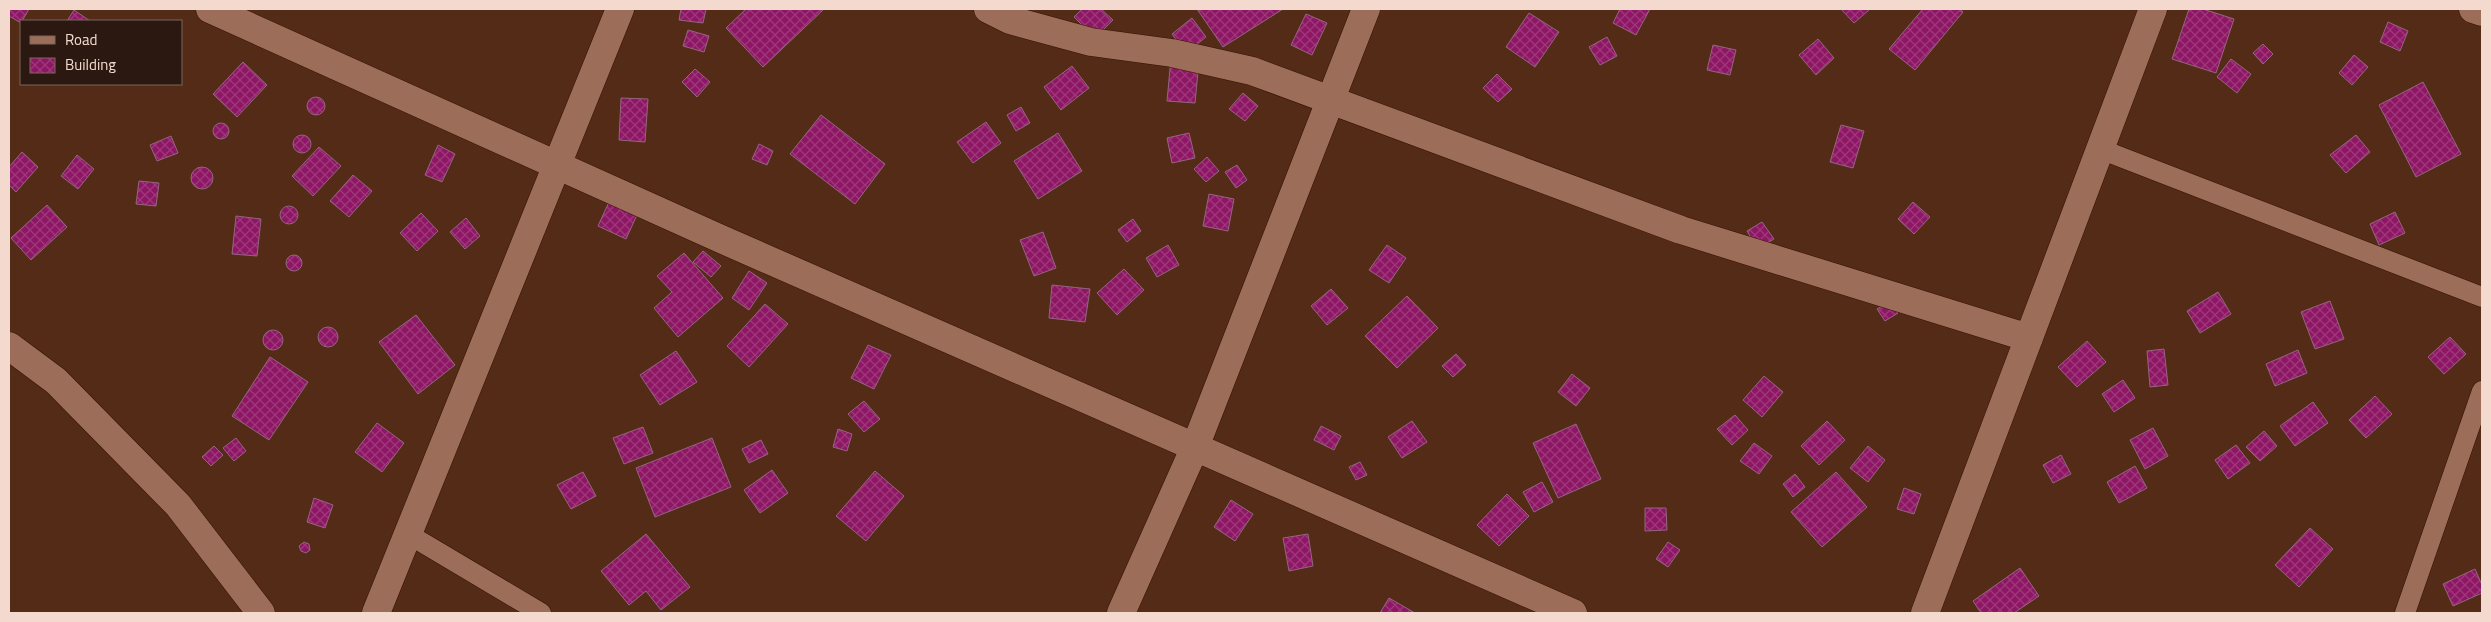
<svg xmlns="http://www.w3.org/2000/svg" width="2491" height="622" viewBox="0 0 2491 622" font-family="'Titillium Web',sans-serif">
<style>
.building{fill:url(#building-cross-hatch);stroke:#93667e}
.lines{fill:none;stroke-linecap:round;stroke-linejoin:round}
.service-casing{stroke:#361100;stroke-width:21}
.minor-casing{stroke:#361100;stroke-width:29}
.service{stroke:#9c6e59;stroke-width:20}
.minor{stroke:#9c6e59;stroke-width:28}
</style>
<defs>
<pattern id="building-cross-hatch" width="8" height="8" patternUnits="userSpaceOnUse" patternTransform="scale(1.25)"><rect width="8" height="8" fill="#8d1765"/><path d="M0 0l8 8M0 8l8-8" fill="none" stroke="#9e387a"/></pattern>
</defs>
<rect width="100%" height="100%" fill="#532b17"/>
<path class="building" d="M9,9H29L21,23L9,16Z
M681,9H706L703,23L679,20Z
M746,9H824L763,67L726,28Z
M1082,9H1101L1113,20L1095,38L1074,17Z
M1197,9H1283L1223,47Z
M1620,9H1650L1636,35L1613,23Z
M1841,9H1870L1854,23Z
M1923,9H1959L1963,12L1915,70L1889,49Z
M2189,9H2203L2234,19L2216,73L2172,59Z
M74,10L90,21H67Z
M1529,13L1559,32L1535,67L1506,47Z
M1306,14L1327,23L1312,55L1291,45Z
M1192,18L1206,37L1186,53L1172,34Z
M2388,22L2408,31L2400,51L2380,42Z
M688,30L709,36L704,52L683,46Z
M1607,37L1617,56L1600,65L1589,47Z
M1818,39L1834,58L1816,75L1799,55Z
M2263,44L2273,54L2263,64L2253,53Z
M1713,45L1736,50L1730,75L1707,70Z
M2354,55L2368,67L2352,85L2339,73Z
M1171,58L1199,61L1195,103L1167,101Z
M2231,59L2251,74L2237,93L2217,77Z
M243,62L267,85L237,117L213,94Z
M1072,66L1089,88L1061,110L1044,87Z
M695,69L710,82L697,97L682,82Z
M1497,74L1512,89L1498,102L1483,88Z
M2423,82L2461,154L2416,177L2379,105Z
M1243,93L1258,106L1245,121L1229,109Z
M307 106a9 9 0 1 1 18 0a9 9 0 1 1-18 0Z
M621,98L648,99L645,142L619,140Z
M1021,107L1030,123L1016,131L1007,115Z
M821,115L885,164L855,204L790,154Z
M986,122L1001,143L973,163L957,142Z
M213 131a8 8 0 1 1 16 0a8 8 0 1 1-16 0Z
M1841,125L1864,131L1853,168L1830,162Z
M1058,133L1082,171L1038,199L1014,161Z
M1189,133L1195,158L1172,163L1167,138Z
M293 144a9 9 0 1 1 18 0a9 9 0 1 1-18 0Z
M2356,135L2370,152L2346,173L2330,155Z
M171,136L178,153L157,161L150,145Z
M759,144L773,151L767,165L752,159Z
M438,145L455,154L442,182L425,175Z
M319,147L341,166L313,196L292,176Z
M22,152L38,167L16,192L9,185V167Z
M77,155L94,169L78,189L61,176Z
M1207,157L1219,171L1206,182L1194,169Z
M1237,165L1247,180L1236,188L1225,172Z
M191 178a11 11 0 1 1 22 0a11 11 0 1 1-22 0Z
M353,175L372,191L349,217L330,201Z
M139,181L159,183L156,206L136,204Z
M1209,194L1234,199L1228,231L1203,226Z
M609,202L637,215L626,239L598,226Z
M1913,202L1930,217L1914,234L1898,219Z
M47,205L67,227L31,260L11,238Z
M280 215a9 9 0 1 1 18 0a9 9 0 1 1-18 0Z
M2395,212L2405,233L2379,245L2370,224Z
M421,213L438,231L417,251L400,233Z
M236,216L261,219L257,256L232,254Z
M466,218L480,236L465,249L450,232Z
M1133,219L1141,231L1127,242L1118,230Z
M1762,222L1774,239L1758,249L1747,231Z
M1043,232L1056,268L1034,276L1020,240Z
M1168,245L1179,265L1157,277L1146,258Z
M1387,245L1406,258L1389,283L1369,270Z
M703,251L721,266L711,277L693,262Z
M684,253L723,298L678,337L654,308L672,292L657,276Z
M286 263a8 8 0 1 1 16 0a8 8 0 1 1-16 0Z
M1124,269L1144,290L1117,315L1097,293Z
M749,271L767,283L749,310L732,298Z
M1052,285L1090,289L1085,322L1049,318Z
M1331,289L1348,308L1327,325L1311,306Z
M2218,292L2231,314L2200,333L2187,311Z
M1407,296L1438,328L1397,368L1365,336Z
M1891,301L1898,313L1885,321L1877,309Z
M2330,301L2344,339L2315,349L2301,312Z
M765,304L788,324L749,367L727,346Z
M416,315L455,365L418,394L379,342Z
M318 337a10 10 0 1 1 20 0a10 10 0 1 1-20 0Z
M263 340a10 10 0 1 1 20 0a10 10 0 1 1-20 0Z
M2450,337L2466,354L2444,374L2428,357Z
M2087,341L2106,362L2077,387L2058,367Z
M868,345L891,355L874,389L851,378Z
M2164,349L2168,385L2150,387L2147,351Z
M2298,350L2307,373L2275,386L2266,364Z
M676,351L697,382L660,405L640,375Z
M1456,354L1466,365L1453,377L1442,366Z
M270,357L308,382L269,440L232,416Z
M1572,374L1590,388L1576,406L1558,392Z
M1764,376L1783,392L1762,417L1743,400Z
M2123,380L2135,398L2114,412L2102,394Z
M2375,396L2392,414L2366,438L2349,420Z
M864,401L880,419L864,432L848,414Z
M2313,402L2328,423L2295,446L2280,426Z
M1735,415L1748,430L1732,445L1717,429Z
M1412,421L1427,442L1402,458L1388,437Z
M1827,421L1845,440L1819,465L1801,446Z
M377,423L404,443L382,472L355,452Z
M1576,424L1601,479L1558,498L1533,443Z
M1321,426L1341,436L1334,450L1314,440Z
M643,427L653,453L624,464L613,438Z
M2153,428L2168,456L2145,469L2130,440Z
M838,429L852,434L847,451L833,447Z
M2264,431L2277,446L2260,461L2246,447Z
M236,438L246,451L234,461L223,448Z
M712,438L731,487L655,517L636,468Z
M761,440L768,454L749,463L742,449Z
M1754,443L1772,456L1759,474L1740,461Z
M2236,445L2250,463L2228,479L2215,460Z
M214,446L223,455L211,466L202,457Z
M1868,446L1885,460L1868,482L1850,468Z
M2061,455L2071,474L2053,483L2043,465Z
M1360,462L1367,475L1356,480L1349,467Z
M2135,466L2147,488L2119,503L2107,482Z
M772,470L788,493L760,513L744,490Z
M875,471L904,496L866,541L836,516Z
M583,472L596,496L571,509L557,485Z
M1836,472L1867,507L1822,547L1791,512Z
M1795,474L1805,487L1793,497L1783,484Z
M1542,482L1553,502L1534,512L1523,492Z
M1904,488L1921,494L1914,514L1897,509Z
M1507,494L1529,516L1499,546L1477,525Z
M314,498L333,505L325,528L307,522Z
M1231,500L1253,514L1235,541L1214,527Z
M1645,508H1666L1667,530L1645,531Z
M2310,528L2333,549L2299,587L2275,565Z
M646,534L690,587L661,610L646,591L629,605L601,571Z
M1308,534L1313,566L1289,571L1283,538Z
M304,542L309,544L310,550L306,553L301,551L299,546Z
M1668,542L1680,550L1668,567L1656,559Z
M2020,568L2039,596L2014,613H1981L1973,601Z
M2475,569L2482,585V593L2453,606L2443,584Z
M1389,598L1415,613H1380Z"/>
<g class="lines">
<defs>
<path id="service" d="M2100,149L2482,297
M408,534L541,613
M2405,613L2482,391"/>
<path id="minor" d="M210,9L721,239L1573,613
M988,9L1010,20L1091,42L1172,53L1252,71L1681,230L2029,338
M2473,9L2482,12
M9,346L56,381L178,505L261,613
M376,613L620,9
M1121,613L1195,447L1366,9
M1925,613L2153,9"/>
</defs>
<use href="#service" class="service-casing"/>
<use href="#minor" class="minor-casing"/>
<use href="#service" class="service"/>
<use href="#minor" class="minor"/>
</g>
<rect width="2491" height="622" fill="none" stroke="#f4dace" stroke-width="20"/>
<rect x="20" y="20" width="162" height="65" fill="#2b1911" stroke="#7b665d"/>
<rect x="30" y="36" width="25" height="8" fill="#9c6e59" stroke="#7b665d"/>
<text x="65" y="45" font-size="15" fill="#f4dace">Road</text>
<rect x="30" y="58" width="25" height="15" fill="url(#building-cross-hatch)" stroke="#7b665d"/>
<text x="65" y="70" font-size="15" fill="#f4dace">Building</text>
</svg>
